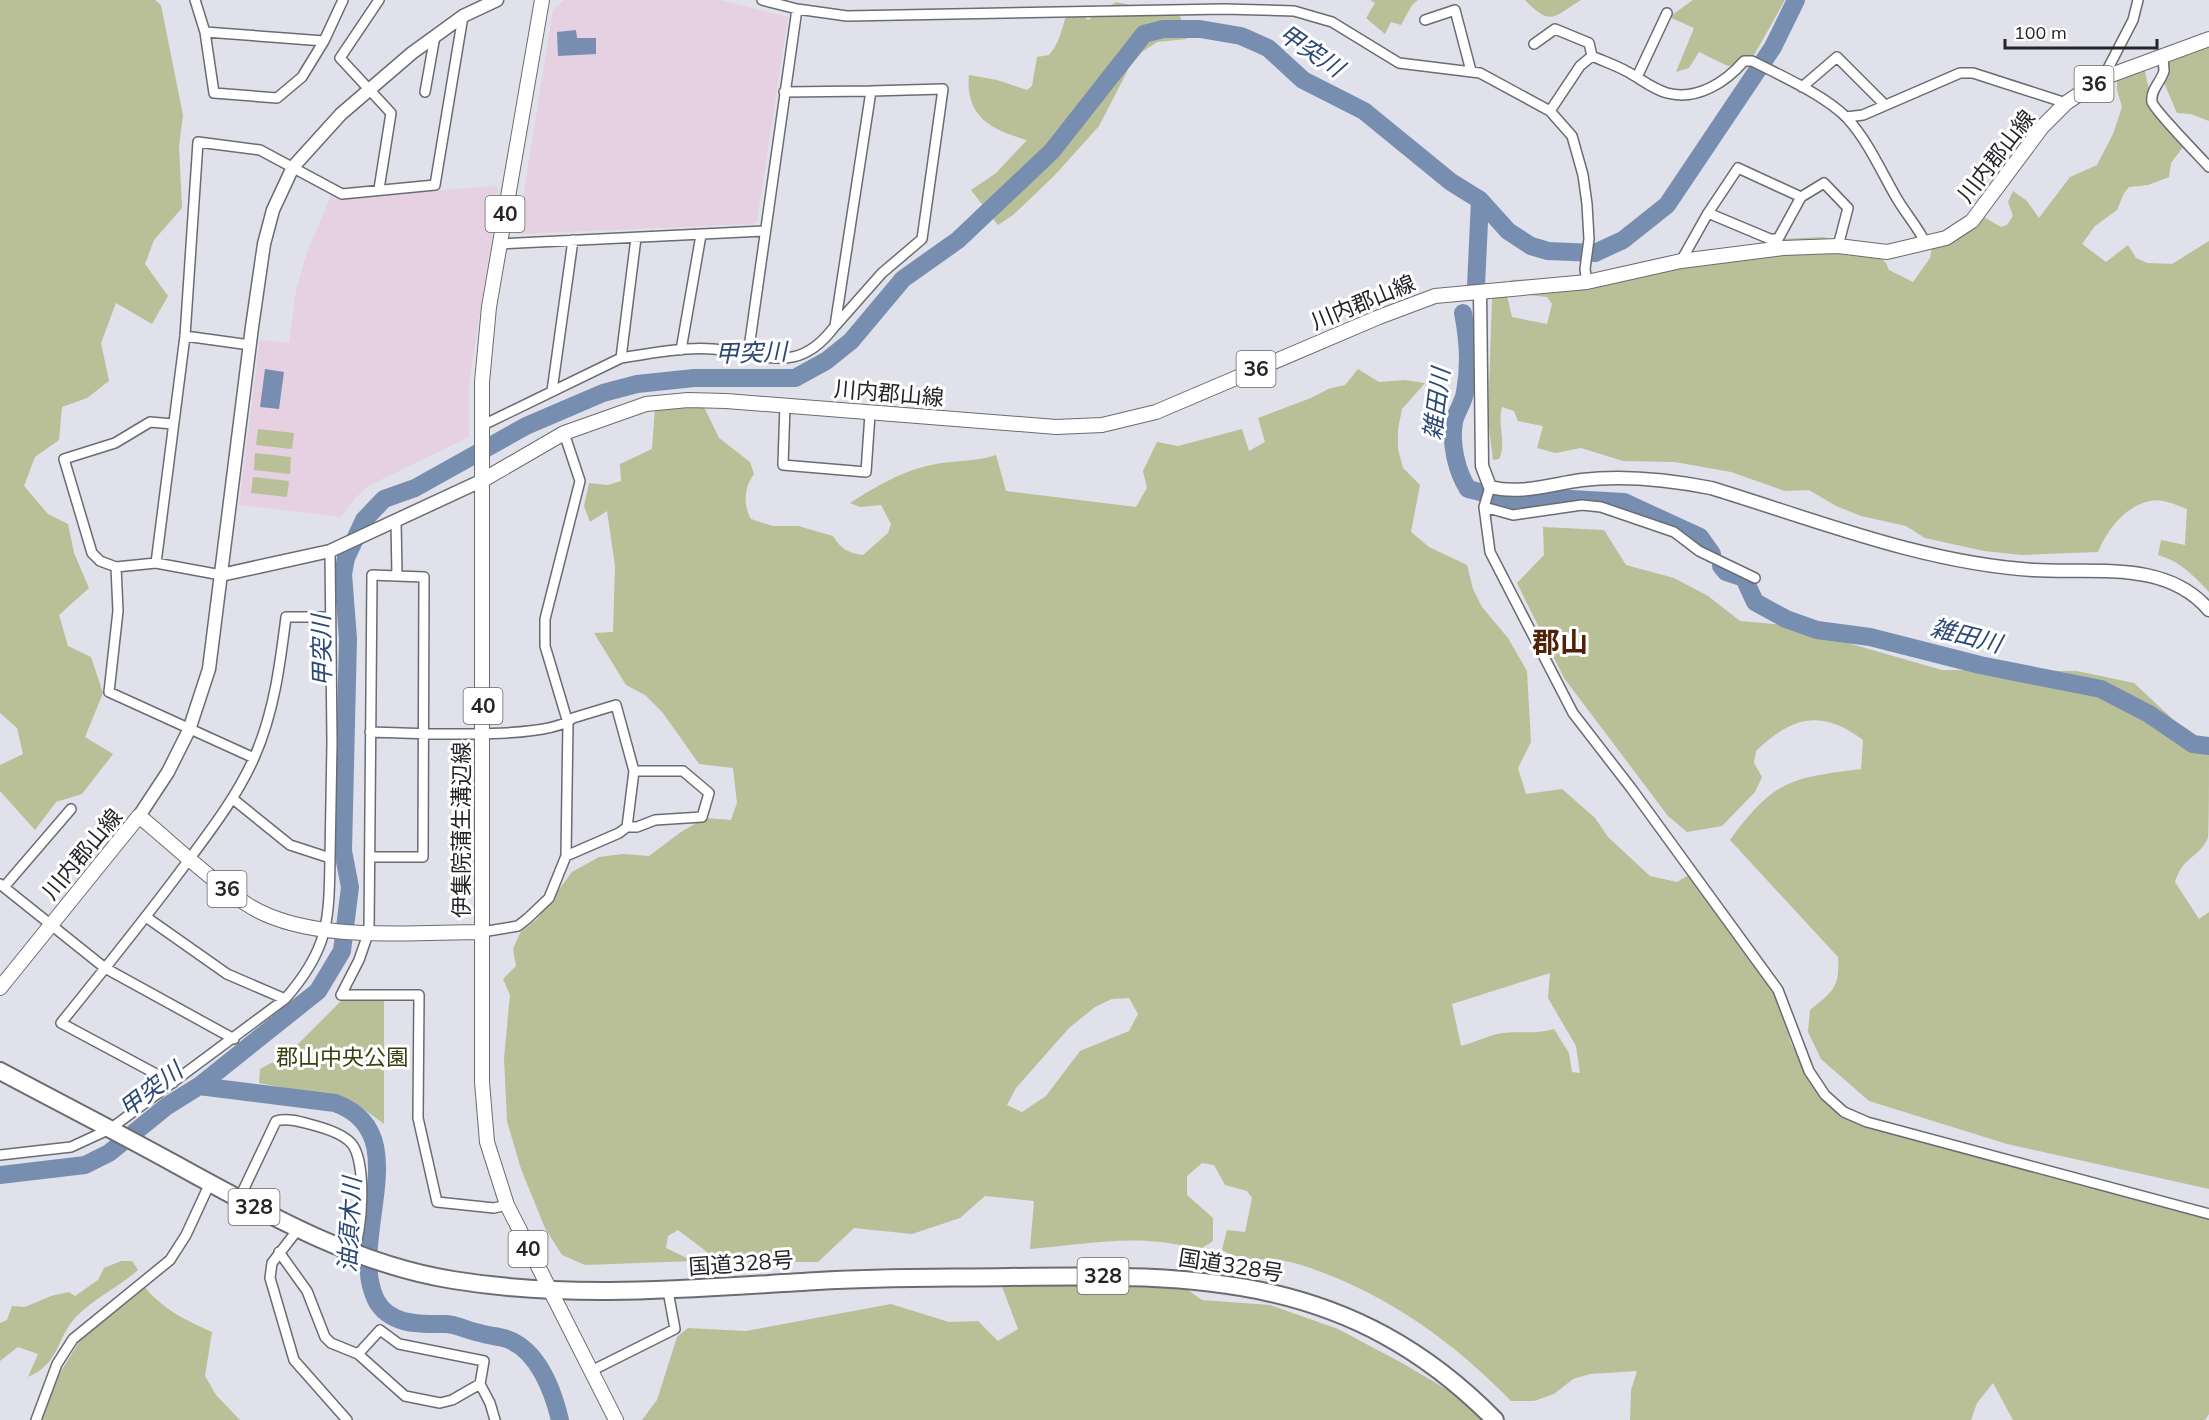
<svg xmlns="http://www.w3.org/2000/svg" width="2209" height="1420" viewBox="0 0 2209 1420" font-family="Mulish,'Noto Sans JP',sans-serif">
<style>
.education{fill:#e5d1e1}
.green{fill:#b9bf96;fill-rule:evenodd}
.water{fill:#788eb0}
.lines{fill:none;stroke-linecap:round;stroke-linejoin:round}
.river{stroke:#788eb0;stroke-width:18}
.street-casing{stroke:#6a6c73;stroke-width:12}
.secondary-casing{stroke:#6a6c73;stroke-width:15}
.primary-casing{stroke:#6a6c73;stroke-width:16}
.highway-casing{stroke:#6a6c73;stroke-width:20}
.street{stroke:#fff;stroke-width:9}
.secondary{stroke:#fff;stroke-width:12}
.primary{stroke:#fff;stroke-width:14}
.highway{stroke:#fff;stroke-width:16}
.labels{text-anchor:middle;stroke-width:6;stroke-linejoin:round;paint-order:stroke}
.shield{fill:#fff;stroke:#666669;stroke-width:1.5}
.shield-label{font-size:21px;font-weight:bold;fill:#252529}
.street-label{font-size:22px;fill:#252529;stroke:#fff}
.park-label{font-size:22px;fill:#3a3f0d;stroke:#fff}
.water-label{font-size:24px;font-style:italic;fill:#2b4877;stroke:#fff}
.district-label{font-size:28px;font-weight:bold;fill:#502007;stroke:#fff}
</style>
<rect width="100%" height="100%" fill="#e0e1ea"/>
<path class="education" d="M564,0H720L788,17L757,221L752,224L517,234L553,10Z
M496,186L499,190L469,384V437L370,485L354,499L341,517L239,505L260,340L289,343L296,291L307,252L332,194L340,198Z"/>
<path class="green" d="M0,0H155L161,5L183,115L179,146L182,208L154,240L145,264L168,296L152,324L116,303L101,343L109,381L87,398L62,407L59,440L35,457L24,486L48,514L68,524L74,553L89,588L59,615L68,646L91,657L103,693L85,737L113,754L82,794L56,802L35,830L0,791V765L23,754L17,728L0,713Z
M1370,0H1418L1412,5L1401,25L1391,22L1385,34L1366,18L1375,3Z
M1525,0H1581C1553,17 1551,27 1525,0Z
M1693,0H1785L1749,64L1728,66L1699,52L1689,68L1676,72L1694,28L1669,17Z
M1116,2L1180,16L1187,39L1157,42L1142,52L1129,68L1099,126L1054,176L1013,215L998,225L971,190L996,173L1027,140C992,130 965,117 969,75L997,80L1027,90L1032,86L1037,57L1049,55C1063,39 1061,24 1071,5L1088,20Z
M2209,41V121L2191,114L2177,113L2155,62Z
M2143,64L2152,102L2160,114L2190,138L2171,163L2169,177L2148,185L2129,187L2124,193L2117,210L2095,226L2082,244L2106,262L2128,245L2136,258L2147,263L2172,264L2209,241V592C2193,575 2181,562 2158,555L2161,540L2185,545L2187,509C2176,505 2162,498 2150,501C2125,506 2107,530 2098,552L2022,555L1984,551L1925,538L1906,526L1861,516L1836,506L1809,490L1785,491L1731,472L1675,462L1623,461L1581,448L1556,453L1537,448L1543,426L1518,421L1514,411L1502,407C1497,425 1507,444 1499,459L1493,460L1488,418L1492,300L1496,286L1504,283L1512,317L1547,324L1552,304L1547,297L1511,293V280L1568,278L1782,239L1823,237L1872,250L1886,263L1889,270L1913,282L1930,258L1933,241L1982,216L2001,227L2007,225L2013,216L2008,202L2013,191L2027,201L2039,218L2070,177L2097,165L2113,134L2122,107L2117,90V77Z
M1358,369L1379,382L1405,380L1425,383L1402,409L1398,429V449L1403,468L1420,485L1411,532L1429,547L1467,565L1473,589L1482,607L1508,638L1527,671L1531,742L1518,768L1526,794L1562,789L1595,818L1608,837L1650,876L1677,882L1692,873L1777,998L1791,1043L1813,1084L1837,1107L1906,1133L2209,1215V1414L2205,1420H2013L1993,1383L1977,1403L1971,1420H1630L1631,1390L1637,1371L1590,1374L1573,1379L1554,1394L1534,1401H1511C1451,1339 1381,1290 1298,1264C1273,1256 1244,1264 1222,1250L1227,1230L1245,1232L1252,1198L1247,1191L1225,1185L1214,1165L1202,1163L1187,1176V1195L1213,1218V1241L1199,1250C1142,1232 1088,1244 1030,1249L1034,1201L985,1196L960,1218L912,1234L854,1228L818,1262H720L678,1230L668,1236L666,1248L693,1261L585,1265L562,1255L545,1228L521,1169L507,1121L504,1058L510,995L503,979L516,966L513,949L520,933L537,919L572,872L599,857L623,854L649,856L681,832L705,818L731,820L737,803L733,768L699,764L663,713L645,695L626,685L594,633L613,632L615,566L607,511L590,522L584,506L589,483L608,485L621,481L620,464L652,449L655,408L703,405L719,438L750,462L754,474C744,487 743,505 751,519L773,526H798L833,536C841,549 848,553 863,555L888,533L891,524L881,505L860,507L850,503C877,486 903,470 936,464C956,460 976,462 996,455L1006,491L1136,507L1147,488L1143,471L1157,442L1178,446L1242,429L1249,451L1265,442L1258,418L1311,398L1328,389L1345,385ZM1550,973L1548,998L1576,1046L1580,1073L1572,1072L1569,1053L1554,1029C1535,1035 1517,1030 1497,1034C1485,1037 1473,1043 1461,1046L1452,1004ZM1129,998L1138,1014L1129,1031L1080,1051L1046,1096L1022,1112L1007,1105L1016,1088L1069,1028L1095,1007L1112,999Z
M258,429L294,433L292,449L256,445Z
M255,453L291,457L290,474L254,470Z
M253,477L289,481L287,497L251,493Z
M1543,527L1604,530L1626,565L1674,578L1708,596L1740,621L1785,625L1942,670L2077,671L2134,683L2209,753C2209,769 2209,828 2208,838C2199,858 2183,856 2175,882L2199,919L2209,912V1189L2007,1144L1869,1101L1821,1059L1808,1032L1810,1010C1833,992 1840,987 1838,957L1730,840C1774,780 1790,778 1861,769L1863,740C1821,708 1791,717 1756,751L1754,763L1762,777L1755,792L1722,826L1687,832L1668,816L1564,678L1517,583L1544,555Z
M343,999L384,1000V1124L354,1102L259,1083L260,1069L288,1054Z
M121,1261H132L138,1270C119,1287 92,1299 75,1318C55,1341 60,1363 28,1377L38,1354L18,1347L0,1361V1323L7,1320L12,1306L25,1307L51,1296L69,1292L75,1296L98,1280L104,1268Z
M1001,1284H1120L1188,1290L1202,1300L1270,1305L1338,1329L1402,1363L1463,1399L1484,1420H642L657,1400L677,1337L688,1328L746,1331L891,1304L949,1322L978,1321L998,1341L1018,1329Z
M143,1285C162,1309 185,1320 212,1332L205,1376L216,1395L240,1420H42L50,1389L84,1334Z"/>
<path class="water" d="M576,30L577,38H596V54L558,56L557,32Z
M265,369L284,372L279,409L260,407Z"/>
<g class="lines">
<path class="river" d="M1476,286L1480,200
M1463,313C1468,338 1470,366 1465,392C1464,402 1456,412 1454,422C1450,444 1457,472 1468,489L1513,500L1571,499L1624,502L1700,537L1712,554
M1721,566L1726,572L1744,578L1755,602L1786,619L1817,630L1870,637L1980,665L2101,689L2149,714L2193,744L2209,746
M199,1086L335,1103C419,1133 346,1239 376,1300C390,1326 421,1324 445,1324C456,1324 469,1331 480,1333C489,1336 498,1336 507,1339C538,1350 553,1391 560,1420
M0,1175L85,1165L109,1153L167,1106L199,1086L318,991L342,951L350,887L343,851L348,639L343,574L346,558L364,520L384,499L415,488L526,426L603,393L637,384L694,378H795L826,361L851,341L903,279L958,240L1052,151L1144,34L1163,29H1200L1241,36L1268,48L1303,80L1364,111L1451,182L1480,200L1508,231L1531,246L1548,251L1595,253L1623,240L1667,205L1773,47L1796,0"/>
<defs>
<path id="street" d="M195,0L205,32L214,93L277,98L302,77L324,41L343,0
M379,0L340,58L391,113L379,189
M762,0L797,9L847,16L1224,9L1294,11L1332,22L1399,63L1480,73L1550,111L1572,136L1583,175L1587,204L1589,239L1585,269L1587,282
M1425,20L1455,10L1471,71
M205,32L324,41
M1534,44L1555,29L1589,43L1592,56
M2163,57C2163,61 2164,67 2164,71C2161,82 2150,90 2152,102C2154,110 2200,157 2209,167
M1637,77L1667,13
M2103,78L2133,20L2138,0
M1802,87L1837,57L1884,104
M425,92L435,36
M1550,111L1580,66L1592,56C1603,61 1615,65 1626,71C1640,78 1652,89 1667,93C1697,101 1726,82 1744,61H1752C1780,75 1826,96 1847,118C1868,141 1881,171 1896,197C1905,213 1918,227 1926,244
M1846,117L1863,115L1960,73H1973L2066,103
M1708,213L1770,239H1778L1801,197
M500,244L764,231
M1681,261L1708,213L1738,168L1801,197L1824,183L1848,208L1838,246
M836,325L882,273L922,239L943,89L871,91
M185,336L250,345
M681,350L701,235
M748,355L797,9
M621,358C651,353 683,347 713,349C766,353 797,377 835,326L871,91L784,92
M552,391L573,240
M785,404L783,465L866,472L870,414
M481,426L621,358L636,238
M1490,487L1484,507L1490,552L1573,713L1631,788L1778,990L1809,1071L1825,1095L1844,1112L1867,1122L2209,1214
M1484,507L1513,515L1582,505L1601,507L1674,532L1699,551L1755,578
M156,563L221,575
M116,567L100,561L92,553L64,459L115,443L150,422L173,424
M397,576L372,575L369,931L359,960L341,995H419L418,1118L437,1202L494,1208L507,1205
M370,732C410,733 548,741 573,718L616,705L634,771L627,827L619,833L566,856
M254,758L109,692L118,611L116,567L156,563L185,336L198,142L260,150L342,194L435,185L463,16
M233,799L290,845L330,858C329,921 329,949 285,999
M627,827H637L655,820L702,817L709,793L683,771H634
M371,857H423L424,577L397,576L396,520
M330,858L332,743L330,551
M0,884L105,968L234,1039
M4,887L71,809
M482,932L518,926L528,918L549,898L566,856L568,723L545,646V619L580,481L564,433
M173,1083L61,1023C103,971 145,919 185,865C210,831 236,798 254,758C274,713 280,665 286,617H330
M0,1155L71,1147L110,1129L285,999L227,974L146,917
M239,1199L276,1121C287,1118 298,1121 309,1124C321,1127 342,1133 351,1143C367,1160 363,1232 353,1252
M299,1228L272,1263L270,1278L294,1360L347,1420
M279,1252L307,1291L325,1337L331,1343L358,1354L405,1396L440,1403L452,1400L480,1384L490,1403L495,1420
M358,1354L380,1330L399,1344L484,1361L480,1384
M591,1371L675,1329L668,1291
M36,1420L57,1364L73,1339L170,1260L186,1235L210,1183"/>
<path id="secondary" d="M1480,292L1482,466L1490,487C1521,495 1551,484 1582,480C1624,475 1670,480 1711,488C1816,520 1923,563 2033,570C2094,574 2165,559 2209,610
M221,575L330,551L483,480
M139,816L168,772L189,730L209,669L252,327L264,244L273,210L293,167L341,114L412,53L463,16L497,0"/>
<path id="primary" d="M542,0L489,307L482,382V1082L487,1142L507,1205L616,1420
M483,480L564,433L646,404L688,400L726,401L1056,427L1102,425L1156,412L1379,317L1435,296L1587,282L1681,261L1783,248L1838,246L1887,252L1946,238L1972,221L2042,127L2066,103L2103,78L2209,39
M0,988L139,816C174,845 207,877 245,903C305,944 411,932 482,932"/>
<path id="highway" d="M0,1071C58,1102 117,1132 175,1164C263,1212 353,1264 453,1280C575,1300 695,1288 818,1281C881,1277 945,1278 1009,1277C1199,1274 1351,1274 1495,1420"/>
</defs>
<use href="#street" class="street-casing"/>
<use href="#secondary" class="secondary-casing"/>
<use href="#primary" class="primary-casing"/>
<use href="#highway" class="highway-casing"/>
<use href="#street" class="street"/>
<use href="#secondary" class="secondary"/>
<use href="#primary" class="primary"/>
<use href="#highway" class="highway"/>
</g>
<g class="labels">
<g class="shield">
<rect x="2074.5" y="66" width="39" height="36" rx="4.5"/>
<rect x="485.5" y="196" width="39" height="36" rx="4.5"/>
<rect x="1236.5" y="351" width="39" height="36" rx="4.5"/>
<rect x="463.5" y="688" width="39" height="36" rx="4.5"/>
<rect x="207.5" y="871" width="39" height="36" rx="4.5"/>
<rect x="228.5" y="1189" width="51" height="36" rx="4.5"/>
<rect x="508.5" y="1231" width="39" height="36" rx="4.5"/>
<rect x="1077.5" y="1258" width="51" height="36" rx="4.5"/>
</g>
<g class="shield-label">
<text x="2094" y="91">36</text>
<text x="505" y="221">40</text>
<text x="1256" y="376">36</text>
<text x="483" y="713">40</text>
<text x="227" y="896">36</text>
<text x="254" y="1214">328</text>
<text x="528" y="1256">40</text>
<text x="1103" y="1283">328</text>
</g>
<g class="street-label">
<text transform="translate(1996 156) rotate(-52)" y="8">川内郡山線</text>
<text transform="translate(1363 302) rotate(-22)" y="8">川内郡山線</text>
<text transform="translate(889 393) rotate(5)" y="8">川内郡山線</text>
<text transform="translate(461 830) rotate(-90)" y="8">伊集院蒲生溝辺線</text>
<text transform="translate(82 854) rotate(-50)" y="8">川内郡山線</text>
<text transform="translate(741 1263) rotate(-4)" y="8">国道328号</text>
<text transform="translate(1231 1265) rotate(9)" y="8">国道328号</text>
</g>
<g class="park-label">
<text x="342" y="1065">郡山中央公園</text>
</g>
<g class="water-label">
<text transform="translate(1311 51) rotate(34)" y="8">甲突川</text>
<text transform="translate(751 353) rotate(-2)" y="8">甲突川</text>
<text transform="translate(1437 404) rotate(-83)" y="8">雑田川</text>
<text transform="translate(1966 636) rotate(14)" y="8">雑田川</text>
<text transform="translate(322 651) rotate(-91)" y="8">甲突川</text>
<text transform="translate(151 1090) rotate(-38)" y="8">甲突川</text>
<text transform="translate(350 1225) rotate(-87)" y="8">油須木川</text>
</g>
<g class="district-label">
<text x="1560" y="652">郡山</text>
</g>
</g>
<path d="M2005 39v9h152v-9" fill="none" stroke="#252529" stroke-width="3"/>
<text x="2014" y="39" font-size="18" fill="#252529" stroke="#ffffff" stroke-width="4.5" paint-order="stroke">100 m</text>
</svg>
